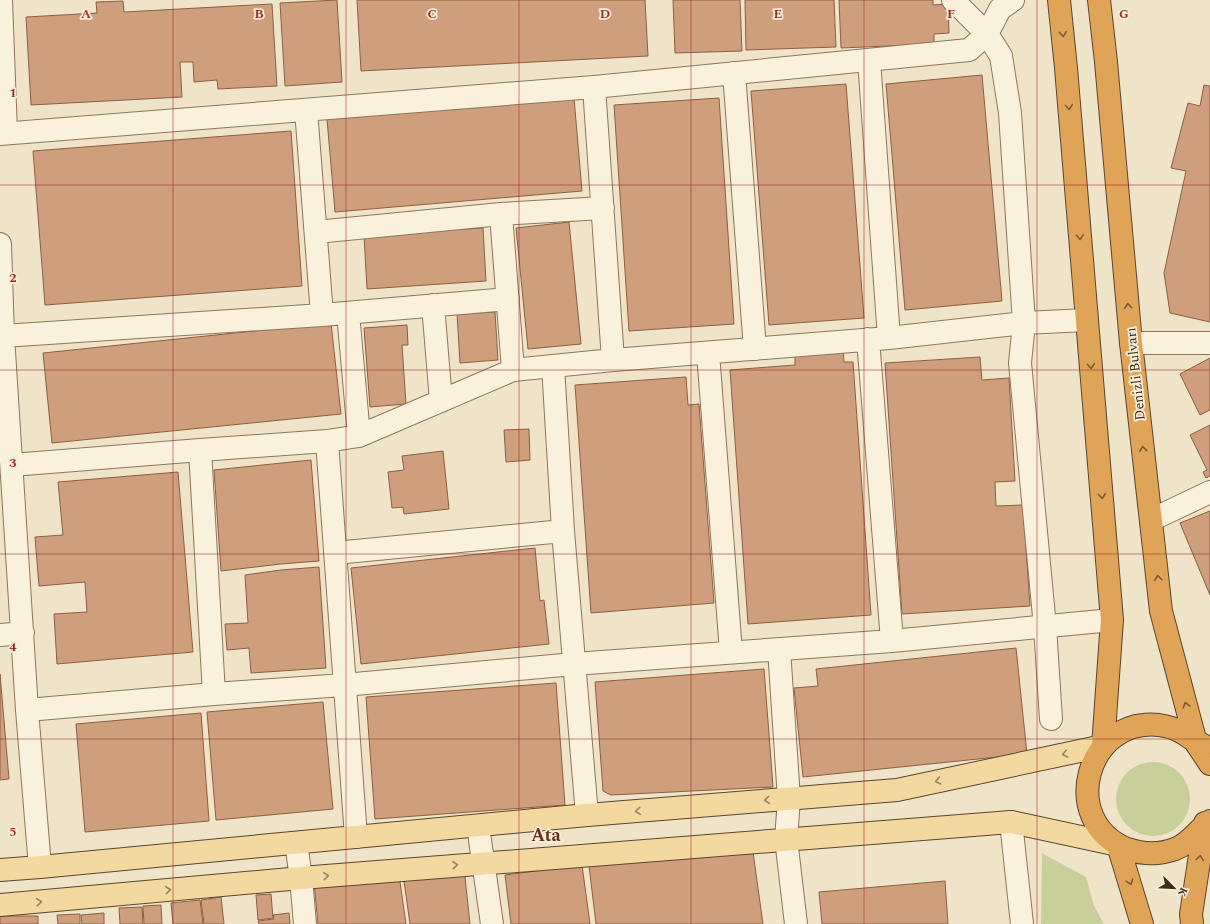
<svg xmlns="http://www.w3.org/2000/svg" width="1210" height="924" viewBox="0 0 1210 924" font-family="Spectral,serif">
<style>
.green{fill:#c9cf9b}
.building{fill:#cf9f7d;stroke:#8d5f41}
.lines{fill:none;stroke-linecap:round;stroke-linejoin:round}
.minor-casing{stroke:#8d765c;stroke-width:24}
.major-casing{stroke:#5b4430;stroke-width:24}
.highway-casing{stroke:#5b4430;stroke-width:24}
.minor{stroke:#faf1dc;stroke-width:22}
.major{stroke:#f3d9a0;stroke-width:22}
.highway{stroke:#e0a458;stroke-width:22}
.oneway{stroke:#7e5d36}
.oneway2{stroke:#988460}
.grid{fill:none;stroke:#9e2a2b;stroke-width:1;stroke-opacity:0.55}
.labels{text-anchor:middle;stroke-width:3.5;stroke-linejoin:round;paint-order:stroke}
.street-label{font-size:14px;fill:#3d2e20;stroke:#f7eed8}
.district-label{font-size:18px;font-weight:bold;fill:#6b2e1e;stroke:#f7eed8}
.grid-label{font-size:13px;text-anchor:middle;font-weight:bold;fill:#9e2a2b;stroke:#f7eed8;stroke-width:3.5;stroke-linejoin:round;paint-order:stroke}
</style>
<rect width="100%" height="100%" fill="#f0e4c8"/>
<path class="green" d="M1116 799a37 37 0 1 1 74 0a37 37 0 1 1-74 0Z
M1042,853L1086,877L1094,906L1104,924H1041Z"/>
<path class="building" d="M337,0L342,82L285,86L280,3Z
M357,0H645L648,56L361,71Z
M673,0H740L742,51L675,53Z
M745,0H834L836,47L746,50Z
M839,0H933V5L948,4L949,33L934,34V44L841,48Z
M123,1L124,12L272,4L277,86L218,89L217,80L194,82L193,62H180L182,97L31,105L26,17L97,13L96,2Z
M982,75L1002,301L905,310L886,84Z
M846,84L864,318L769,325L751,91Z
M1204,85L1210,86V322L1170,313L1164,273L1186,171L1171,168L1188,103L1200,106Z
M574,98L582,191L335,212L327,119Z
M719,98L734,324L629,331L614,105Z
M291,131L302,286L45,305L33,151Z
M569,222L581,344L528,349L516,228Z
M483,228L486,281L367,289L364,235Z
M495,312L498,360L460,363L457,314Z
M331,323L341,414L52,443L43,353Z
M407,325L408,345H402L406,404L370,407L364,328Z
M843,348L844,362H853L871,615L748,624L730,370L795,365V351Z
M980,357L982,380L1009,378L1015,481L995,482L996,506L1023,505L1030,606L902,614L885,363Z
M1210,358V410L1200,415L1180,374Z
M686,377L688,405L699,404L714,603L591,613L575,385Z
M1210,425V476L1206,478L1203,472L1207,470L1190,435Z
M529,429L530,460L506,462L504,430Z
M443,451L449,509L404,514L403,507L392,508L388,472L404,470L402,456Z
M311,460L319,561L281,564L221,571L214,470Z
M178,472L193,652L57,664L54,614L87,612L85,582L39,586L35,537L63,535L58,482Z
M1210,511V595L1180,523Z
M535,548L540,601L544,600L549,644L361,664L351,568Z
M319,567L326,668L251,673L249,648L227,650L225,624L248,623L245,575L281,570Z
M1016,648L1027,754L803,777L794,688L818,686L816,669Z
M764,669L773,787L611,795L603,791L595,682Z
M0,674L9,779L0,780Z
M556,683L565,805L375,819L366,697Z
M323,702L333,809L216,820L207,712Z
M201,713L209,821L85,832L76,724Z
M752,845L763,924H596L589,866Z
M582,865L590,924H511L505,875Z
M464,868L470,924H410L403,874Z
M399,875L406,924H318L314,883Z
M945,881L948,924H822L819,892Z
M271,894L273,918L258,920L256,895Z
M221,897L224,924H204L201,900Z
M200,900L203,924H173L171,903Z
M161,905L162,924H144L143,906Z
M142,907L143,924H120L119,908Z
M104,913V924H82L81,915Z
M289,913L290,924H259L258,921L274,919L273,915Z
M80,914V924H58L57,915Z
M0,916H38V924H0Z"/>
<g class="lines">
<defs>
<path id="minor" d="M1,0L6,133
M953,0L987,34L1001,56L1010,113L1024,323L1020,363L1045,627L1051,719
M869,60L889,338
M734,73L755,349
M594,87L613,360
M306,110L322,315
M0,134L594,87L969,50L987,34L1000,9L1013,0
M501,214L513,370
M316,232L501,214L603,208
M0,244L3,336L27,710L40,867
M433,305L441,401
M348,313L359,436
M3,336L322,315L508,299
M868,339L892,641
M1131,343H1210
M708,353L731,652
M553,366L563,531L587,815
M327,441L356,837
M200,450L214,694
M12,465L200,450L327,441L359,436L513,370L613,360L889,338L1024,323L1086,320
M1151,520L1210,492
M335,553L563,531
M0,635L23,633
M779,649L789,799L786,839L796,924
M27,710L214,694L344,685L574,664L892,641L1112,620
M1011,822L1022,924
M478,826L492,924
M296,843L301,878L305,924"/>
<path id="major" d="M0,870L40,867L587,815L897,790L1103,746
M0,905L301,878L1011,822L1118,845"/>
<path id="highway" d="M1059,0L1066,68L1112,620L1103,746
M1099,0L1106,62L1131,343L1161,611L1196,743L1210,764
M1203,745C1194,742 1188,735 1179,731C1174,728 1165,726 1159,725C1086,717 1058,821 1127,849C1142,854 1159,855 1175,849C1191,843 1197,830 1210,821
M1118,845L1142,924
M1192,924L1191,914L1205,823"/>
</defs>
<use href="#minor" class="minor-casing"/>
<use href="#major" class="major-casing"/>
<use href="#highway" class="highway-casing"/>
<use href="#minor" class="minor"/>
<use href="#major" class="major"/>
<use href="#highway" class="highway"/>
</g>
<defs><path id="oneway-chevron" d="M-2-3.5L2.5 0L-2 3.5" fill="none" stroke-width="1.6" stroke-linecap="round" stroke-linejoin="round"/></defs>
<g class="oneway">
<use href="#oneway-chevron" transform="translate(1063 34) rotate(84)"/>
<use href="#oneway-chevron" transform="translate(1069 107) rotate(85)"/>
<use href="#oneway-chevron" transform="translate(1080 237) rotate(85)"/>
<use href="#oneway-chevron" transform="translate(1128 306) rotate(-95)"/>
<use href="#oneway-chevron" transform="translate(1091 366) rotate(85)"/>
<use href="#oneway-chevron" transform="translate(1143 449) rotate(-96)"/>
<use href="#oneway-chevron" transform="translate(1102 496) rotate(85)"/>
<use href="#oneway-chevron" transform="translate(1158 578) rotate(-97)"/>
<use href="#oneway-chevron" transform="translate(1186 705) rotate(-105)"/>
<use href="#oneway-chevron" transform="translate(1200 858) rotate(-82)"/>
<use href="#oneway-chevron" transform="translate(1130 882) rotate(72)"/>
</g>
<g class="oneway2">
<use href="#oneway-chevron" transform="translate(1065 754) rotate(168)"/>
<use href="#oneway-chevron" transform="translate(938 781) rotate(168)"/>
<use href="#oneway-chevron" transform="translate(767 800) rotate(175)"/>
<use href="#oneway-chevron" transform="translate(638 811) rotate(175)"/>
<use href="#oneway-chevron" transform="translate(455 865) rotate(-5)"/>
<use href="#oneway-chevron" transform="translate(326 876) rotate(-5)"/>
<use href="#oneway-chevron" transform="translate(168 890) rotate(-5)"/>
<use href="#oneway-chevron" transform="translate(39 902) rotate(-5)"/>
</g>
<path class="grid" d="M173,0V924M346,0V924M519,0V924M691,0V924M864,0V924M1037,0V924M0,185H1210M0,370H1210M0,554H1210M0,739H1210"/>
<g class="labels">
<g class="street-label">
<text transform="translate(1135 374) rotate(-96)" y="5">Denizli Bulvarı</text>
</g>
<g class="district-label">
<text x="546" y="841">Ata</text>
</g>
</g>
<g class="grid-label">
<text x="86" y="18">A</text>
<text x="259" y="18">B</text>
<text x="432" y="18">C</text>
<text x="605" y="18">D</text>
<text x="778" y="18">E</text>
<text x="951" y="18">F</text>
<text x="1124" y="18">G</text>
<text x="13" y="97">1</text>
<text x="13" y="282">2</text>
<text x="13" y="467">3</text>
<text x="13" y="651">4</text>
<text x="13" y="836">5</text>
</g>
<g transform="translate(1174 888) rotate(114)" stroke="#f7eed8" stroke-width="3" paint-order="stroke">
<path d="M0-3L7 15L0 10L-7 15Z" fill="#3d2e20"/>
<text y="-6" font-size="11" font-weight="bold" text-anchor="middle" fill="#3d2e20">K</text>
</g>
</svg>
